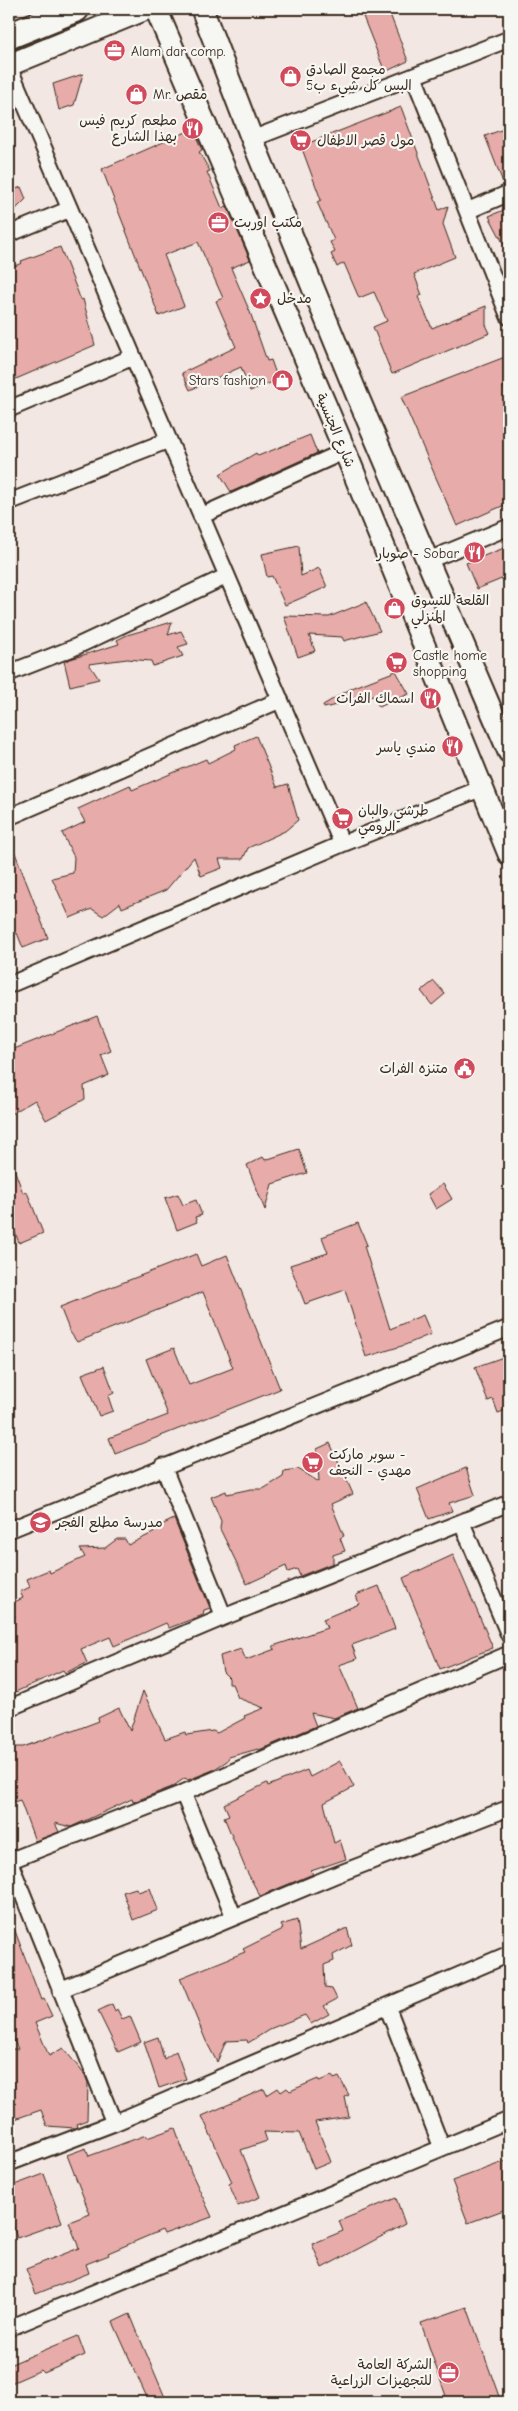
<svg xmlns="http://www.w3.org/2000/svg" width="518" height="2411" viewBox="0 0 518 2411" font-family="'Comic Neue','Playpen Sans Arabic',sans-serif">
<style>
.building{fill:#e7aca9;stroke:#3b2a1e}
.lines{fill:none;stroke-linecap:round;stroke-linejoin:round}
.street-casing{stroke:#3b2a1e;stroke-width:19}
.secondary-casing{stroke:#3b2a1e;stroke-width:25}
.primary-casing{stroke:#3b2a1e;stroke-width:29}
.street{stroke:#f6f6f2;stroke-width:15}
.secondary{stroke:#f6f6f2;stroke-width:21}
.primary{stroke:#f6f6f2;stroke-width:25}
.labels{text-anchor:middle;stroke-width:4.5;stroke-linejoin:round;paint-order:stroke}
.poi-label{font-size:14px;fill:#3b2a1e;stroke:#f6f6f2;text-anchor:start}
.street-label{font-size:14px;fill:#3b2a1e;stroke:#f6f6f2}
</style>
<rect width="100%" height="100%" fill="#f3e7e3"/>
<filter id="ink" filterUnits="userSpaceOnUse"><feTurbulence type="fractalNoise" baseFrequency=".02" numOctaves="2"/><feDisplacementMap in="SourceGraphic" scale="10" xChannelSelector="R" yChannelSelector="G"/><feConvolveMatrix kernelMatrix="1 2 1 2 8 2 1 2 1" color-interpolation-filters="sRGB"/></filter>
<g filter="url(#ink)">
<path class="building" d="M360,9H388L408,61L385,72Z
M83,74L74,105L59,110L53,84Z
M401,107L439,210L448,206L443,224L455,257L414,274L422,295L418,297L432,328L486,306V325L490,333L392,374L373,327L387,321L374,292L359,298L344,263L337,267L331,254L335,252L330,242L334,240L317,202L321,200L301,146Z
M509,127V184L504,185L485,136Z
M193,129L202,150L199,152L210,171L207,172L222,208L227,206L250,260L231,268L250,312L267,361L271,360L278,380L250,391L241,367L190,390L182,373L236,347L216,301L223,298L198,242L164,255L184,306L159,316L102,169Z
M21,187L26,199L9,216V192Z
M509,208V254L489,216Z
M60,247L81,300L83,299L95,345L9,382V268L22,263L21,261Z
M505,357L509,368V384L503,387L509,401V503L457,526L401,397Z
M310,435L317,453L231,492L220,474L256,453L258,456Z
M299,546L301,576L319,568L327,587L285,605L272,576L267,577L262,554Z
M509,546V576L477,589L466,563Z
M366,602L380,631L344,641L342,637L309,635L315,651L298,657L284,616L329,617Z
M172,622L168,635L181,631L188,644L178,647L183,656L153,666L151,661L127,659L89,664L99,679L70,686L64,661L119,644L117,640L127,635Z
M396,671L409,694L379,707L373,696L324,708L323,705L352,688Z
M256,736L277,787L288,784L298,820L285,831L248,848L243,859H219L222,868L201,876L194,857L166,890L122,908L120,903L103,916L92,909L70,918L52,878L73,873L74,857L62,833L85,822L78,809L130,785L132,790L206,759L208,763L236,749L235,745Z
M10,840L48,938L23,948L17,933L9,937Z
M434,981L445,994L432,1005L421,991Z
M97,1016L111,1051L101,1055L109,1075L84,1086L85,1099L46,1120L35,1100L9,1115V1051Z
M299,1149L307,1173L272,1184L265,1210L247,1165L263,1157L265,1160Z
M10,1158L23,1193L27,1192L43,1233L19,1243L9,1216Z
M443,1184L452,1199L436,1209L428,1194Z
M178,1194L183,1205L196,1200L202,1215L195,1217L197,1222L177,1230L165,1198Z
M358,1223L367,1245L364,1246L390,1329L423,1315L431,1334L405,1345L366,1357L345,1290L305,1304L290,1265L328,1253L322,1237Z
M196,1254L201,1266L227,1255L280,1389L115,1454L109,1438L168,1415L146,1359L174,1348L189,1385L233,1368L203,1292L77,1342L70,1332L60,1307Z
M509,1355V1409L498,1413L493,1399L488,1401L475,1367Z
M104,1366L114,1393L108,1396L113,1411L99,1416L82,1374Z
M330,1443L353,1494L331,1504L344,1536L340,1538L345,1551L333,1555V1563L300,1576L297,1569L288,1572L286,1566L247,1584L220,1529L221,1521L211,1497L226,1491L227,1494L251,1489H263L283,1477L284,1471L298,1469L319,1482L317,1449Z
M466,1468L475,1495L449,1503L452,1511L429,1519L417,1489Z
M174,1519L210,1608L204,1610L203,1615L169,1628L166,1623L114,1646L110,1637L81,1649L87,1663L65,1673L63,1670L9,1695V1641L15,1616L10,1604L23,1598L20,1592L30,1587L27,1579L49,1570L50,1573L85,1557L80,1549L105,1548L117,1539H125L128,1545L155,1532L153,1529Z
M453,1555L493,1648L440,1669L403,1578Z
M379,1586L395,1629L352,1645L357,1659L339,1665L358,1708L334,1718L311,1713L316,1726L259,1750L258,1749L229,1757L227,1761L213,1770L188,1780L185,1778L172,1787L133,1802L132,1799L71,1827L55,1823L59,1832L35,1841L20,1800L14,1802L9,1787V1747H23L70,1730V1732L99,1721L98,1718L119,1708L130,1731L143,1691L165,1739L185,1732L186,1735L213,1731L217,1733L245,1718L244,1716L264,1708L238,1698L232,1684H229V1678L223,1672L220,1656L241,1649L246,1660L275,1649L273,1646L327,1628L323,1619L359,1604L356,1595Z
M340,1761L354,1787L324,1803L334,1843L340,1840L346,1859L311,1871L313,1874L260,1896L246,1870L224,1817L229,1815L224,1804L267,1783L268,1786L307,1770L310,1777Z
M136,1888L138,1892L150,1888L158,1910L133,1920L123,1892Z
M9,1915L41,2000L44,1999L52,2016L35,2023L49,2056L63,2048L85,2075L88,2083L87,2120L76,2124L77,2127L75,2128L47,2126L41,2110L9,2121V2049H18L9,2030Z
M297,1920L301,1949L347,1928L352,1945L333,1955L334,1961L324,1965L325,1988L332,1989L337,1999L324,2006L329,2014L311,2024L305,2015L272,2028L248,2043L247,2040L226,2041L217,2062L206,2041L180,1978L245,1952L243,1949L283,1929L281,1925Z
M112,2004L115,2011L117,2009L122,2019L130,2016L141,2042L118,2052L98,2011Z
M158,2037L164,2059L176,2051L186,2079L159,2088L144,2042Z
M332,2076L334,2079L339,2077L349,2095L345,2097L349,2117L315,2122L331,2162L314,2169L299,2133L264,2132L267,2141L241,2150L260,2197L238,2206L229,2184L232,2182L202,2116L264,2089L267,2095L278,2088L281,2092L287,2088L290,2091L318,2079L319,2081Z
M175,2128L191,2172L212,2217L164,2234L162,2230L108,2253L109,2255L86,2264L89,2273L36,2294L26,2269L79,2248L69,2222L90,2214L67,2155L86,2148L89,2156L146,2135L147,2138Z
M509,2160V2208L468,2223L452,2181Z
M44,2174L62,2222L17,2238L9,2215V2187Z
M396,2198L405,2224L322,2268L312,2244L343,2231L339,2221Z
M467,2307L501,2402H448L421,2323Z
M130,2314L141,2341L167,2402H149L113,2322Z
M78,2336L85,2355L44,2373L41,2370L9,2384V2365Z"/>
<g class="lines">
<defs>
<path id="street" d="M9,67L342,844
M414,77L509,317
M252,139L509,39
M467,211L509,193
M9,234L70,209
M9,409L133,357
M9,502L169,440
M201,516L345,451
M429,560L509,527
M9,673L73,648L227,576
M9,817L280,700
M9,985L342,844L482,788
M163,1466L224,1617
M462,1523L509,1635
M9,1530L509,1328
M9,1708L224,1617L509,1503
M183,1793L234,1917
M9,1860L114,2123
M9,1861L183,1793L509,1654
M60,1990L333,1876L509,1808
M387,2006L442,2148
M9,2163L114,2123L509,1954
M9,2328L509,2120"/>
<path id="secondary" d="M156,9L345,451L509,854
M202,9L252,139L357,395L509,752
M9,65L146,9"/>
<path id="primary" d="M9,36L76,9"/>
</defs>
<use href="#street" class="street-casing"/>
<use href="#secondary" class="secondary-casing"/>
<use href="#primary" class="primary-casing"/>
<use href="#street" class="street"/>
<use href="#secondary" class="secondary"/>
<use href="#primary" class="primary"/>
</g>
</g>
<defs>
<symbol id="office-disc" viewBox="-11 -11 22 22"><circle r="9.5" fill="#d1495b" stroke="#f6f6f2"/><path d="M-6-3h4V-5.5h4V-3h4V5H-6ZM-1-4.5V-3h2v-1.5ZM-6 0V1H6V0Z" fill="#fff"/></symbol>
<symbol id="shop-disc" viewBox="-11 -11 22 22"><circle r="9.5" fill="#d1495b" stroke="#f6f6f2"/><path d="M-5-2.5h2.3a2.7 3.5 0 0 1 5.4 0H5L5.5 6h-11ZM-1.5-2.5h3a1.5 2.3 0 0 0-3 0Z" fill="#fff"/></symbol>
<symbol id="restaurant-disc" viewBox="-11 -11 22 22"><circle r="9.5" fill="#d1495b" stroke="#f6f6f2"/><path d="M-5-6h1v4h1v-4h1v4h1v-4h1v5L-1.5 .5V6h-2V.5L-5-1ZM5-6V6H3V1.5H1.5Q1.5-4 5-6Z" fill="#fff"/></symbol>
<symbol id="supermarket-disc" viewBox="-11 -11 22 22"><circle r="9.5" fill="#d1495b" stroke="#f6f6f2"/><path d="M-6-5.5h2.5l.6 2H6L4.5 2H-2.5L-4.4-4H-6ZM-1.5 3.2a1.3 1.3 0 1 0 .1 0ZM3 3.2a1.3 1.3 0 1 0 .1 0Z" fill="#fff"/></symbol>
<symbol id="sight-disc" viewBox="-11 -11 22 22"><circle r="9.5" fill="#d1495b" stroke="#f6f6f2"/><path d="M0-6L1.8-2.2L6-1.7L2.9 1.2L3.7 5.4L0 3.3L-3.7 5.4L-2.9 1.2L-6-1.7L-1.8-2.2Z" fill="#fff"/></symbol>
<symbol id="civic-disc" viewBox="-11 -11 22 22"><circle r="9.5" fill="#d1495b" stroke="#f6f6f2"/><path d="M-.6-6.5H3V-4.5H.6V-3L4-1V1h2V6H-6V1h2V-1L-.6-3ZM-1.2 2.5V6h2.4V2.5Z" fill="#fff"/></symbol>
<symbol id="school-disc" viewBox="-11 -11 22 22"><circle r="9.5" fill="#d1495b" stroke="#f6f6f2"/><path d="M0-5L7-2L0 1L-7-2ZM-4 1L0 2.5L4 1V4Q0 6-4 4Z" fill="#fff"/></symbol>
</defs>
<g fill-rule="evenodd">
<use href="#office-disc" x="102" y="38" width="25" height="25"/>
<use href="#shop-disc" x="278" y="64" width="25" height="25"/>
<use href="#shop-disc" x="124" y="82" width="25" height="25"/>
<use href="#restaurant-disc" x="180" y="116" width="25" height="25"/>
<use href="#supermarket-disc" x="288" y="128" width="25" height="25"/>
<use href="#office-disc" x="206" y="210" width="25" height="25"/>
<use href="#sight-disc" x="248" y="286" width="25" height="25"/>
<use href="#shop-disc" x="270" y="368" width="25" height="25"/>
<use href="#restaurant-disc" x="462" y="540" width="25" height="25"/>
<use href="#shop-disc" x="382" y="596" width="25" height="25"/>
<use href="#supermarket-disc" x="384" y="650" width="25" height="25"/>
<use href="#restaurant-disc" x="418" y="686" width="25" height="25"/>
<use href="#restaurant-disc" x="440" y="734" width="25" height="25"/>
<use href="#supermarket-disc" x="330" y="806" width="25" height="25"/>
<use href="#civic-disc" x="452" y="1056" width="25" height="25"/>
<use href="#supermarket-disc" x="300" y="1450" width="25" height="25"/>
<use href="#school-disc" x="28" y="1510" width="25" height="25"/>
<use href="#office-disc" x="436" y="2360" width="25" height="25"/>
</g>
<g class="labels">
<g class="poi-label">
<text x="131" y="56">Alam dar comp.</text>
<text x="306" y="74">مجمع الصادق<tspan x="306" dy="16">البس كل شيء ب5</tspan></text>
<text x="153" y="99">Mr. مقص</text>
<text x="177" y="125" text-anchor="end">مطعم كريم فيس<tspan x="177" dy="16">بهذا الشارع</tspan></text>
<text x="317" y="145">مول قصر الاطفال</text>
<text x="234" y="227">مكتب اوربت</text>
<text x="277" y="303">مدخل</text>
<text x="266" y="385" text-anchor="end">Stars fashion</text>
<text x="459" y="558" text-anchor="end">صوبار - Sobar</text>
<text x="411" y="605">القلعة للتسوق<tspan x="411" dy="16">المنزلي</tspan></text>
<text x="413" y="660">Castle home<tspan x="413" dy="16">shopping</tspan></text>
<text x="414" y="703" text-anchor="end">اسماك الفرات</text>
<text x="436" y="752" text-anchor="end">مندي ياسر</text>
<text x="358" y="815">طرشي والبان<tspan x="358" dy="16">الرومي</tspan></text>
<text x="448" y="1073" text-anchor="end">متنزه الفرات</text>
<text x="329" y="1459">سوبر ماركت -<tspan x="329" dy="16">مهدي - النجف</tspan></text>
<text x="56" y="1527">مدرسة مطلع الفجر</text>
<text x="432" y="2369" text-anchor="end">الشركة العامة<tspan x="432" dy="16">للتجهيزات الزراعية</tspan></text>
</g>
<g class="street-label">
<text transform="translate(336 430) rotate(67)" y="5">شارع الجنسية</text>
</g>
</g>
<rect width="518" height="2411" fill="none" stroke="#f6f6f2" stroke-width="30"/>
<rect x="15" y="15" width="488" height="2381" fill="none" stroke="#3b2a1e" stroke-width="2" filter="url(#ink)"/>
</svg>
